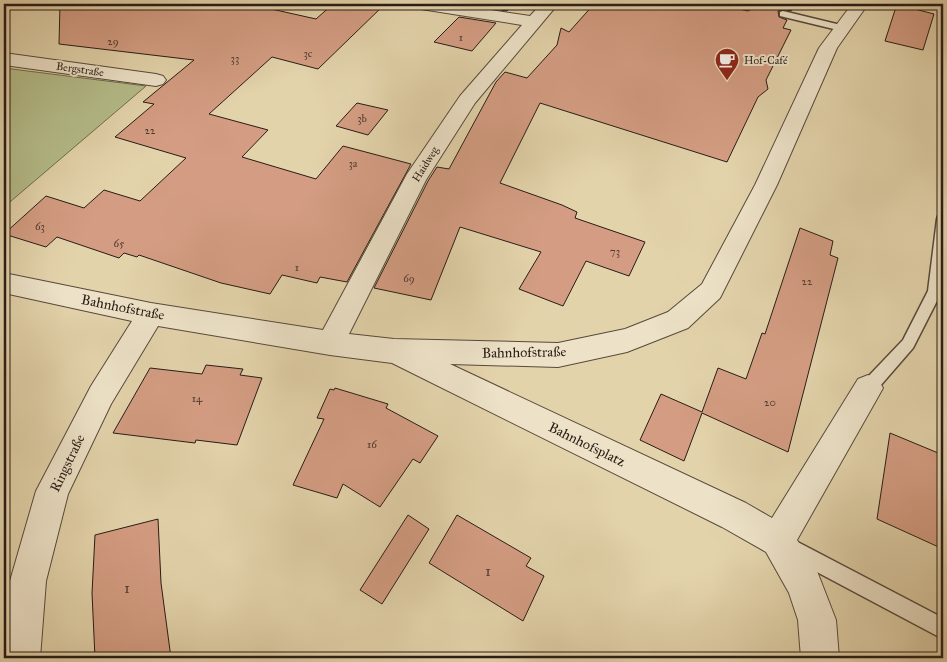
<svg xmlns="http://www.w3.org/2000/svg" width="947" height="662" viewBox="0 0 947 662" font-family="'IM FELL Great Primer',serif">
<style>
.green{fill:#b4bc89;stroke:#6e6c4f}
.building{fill:#d49d83;stroke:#281c15}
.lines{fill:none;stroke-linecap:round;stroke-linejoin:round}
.lane-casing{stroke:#574a3a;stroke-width:3}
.street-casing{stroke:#574a3a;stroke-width:2}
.lane{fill:#ede2c8;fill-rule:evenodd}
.street{fill:#ede2c8;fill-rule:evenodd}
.labels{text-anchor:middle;stroke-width:4;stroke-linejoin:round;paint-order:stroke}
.number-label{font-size:11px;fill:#533c30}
.far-poi-label{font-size:11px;fill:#281c15;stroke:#ede2c8;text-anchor:start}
.far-street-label{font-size:11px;fill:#281c15;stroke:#ede2c8}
.street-label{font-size:14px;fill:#281c15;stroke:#ede2c8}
.near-number-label{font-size:14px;fill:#533c30}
</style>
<rect width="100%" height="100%" fill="#e3d3ab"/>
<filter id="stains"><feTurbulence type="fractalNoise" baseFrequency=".004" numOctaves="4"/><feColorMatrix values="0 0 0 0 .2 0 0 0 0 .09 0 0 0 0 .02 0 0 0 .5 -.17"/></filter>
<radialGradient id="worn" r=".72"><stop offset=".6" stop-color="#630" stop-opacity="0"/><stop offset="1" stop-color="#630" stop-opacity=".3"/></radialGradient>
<path class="green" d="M4,68L146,86L4,207Z"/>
<path class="building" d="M60,4H249L316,19L333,4H385L318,69L272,57L209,114L268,130L242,157L316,179L343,146L411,164L347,282L320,277L317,283L282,275L270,294L221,283L139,255L137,257L124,253L119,258L57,237L46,247L4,234L46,196L84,208L104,190L140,201L186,158L115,137L154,104L143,102L194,60L59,44Z
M471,4H513L507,11L470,5Z
M594,4H732L735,8L748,11L755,7L753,4H795L791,11L783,9L778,11L779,17L787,20L783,28L791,30L766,80L768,89L758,97L727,162L540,103L500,183L562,205L577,212L575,218L645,242L629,276L586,261L563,306L519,289L541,252L460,227L431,300L374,288L428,181L437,167L449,169L496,82L505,72L527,78L557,45L561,28L569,32Z
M903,6L934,14L923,50L885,41L896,7L902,9Z
M459,17L496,23L472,51L434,42Z
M357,103L388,110L368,135L336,126Z
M800,228L833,241L830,255L838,258L788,452L702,413L684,461L640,440L661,394L702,412L718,368L746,379L762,333L765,334Z
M206,365L243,369L240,375L262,378L237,445L196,440L195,443L113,433L150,368L202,374Z
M335,388L388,404L386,408L438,436L420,463L413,459L380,507L343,484L337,498L293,485L324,419L317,418L330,389L334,390Z
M890,433L943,455V549L877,519Z
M408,515L429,529L382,604L360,590Z
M457,515L531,558L526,566L544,576L523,621L429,563Z
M158,519L161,583L171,658H95L92,593L95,535Z"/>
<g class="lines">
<defs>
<path id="lane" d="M734,4H750L753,6L748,9L735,6Z
M783,11L845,26L847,28L842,31L780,16V12Z
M943,214L942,291L913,348L874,393L868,395L862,393L860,388L862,383L903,340L928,291L937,219L938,216Z
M790,538L943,618V639L783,554L781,547L783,540Z"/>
<path id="street" d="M413,4H451L530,16L541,4H558L475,103L426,180L349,334L394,339L558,343L625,329L668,312L702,284L755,185L819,48L852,4H868L837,48L777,185L720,298L688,328L627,352L558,367L450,364L746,503L772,518L858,379L868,375L878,379L883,388L878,397L797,540L817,571L836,620L839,658H801L798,620L789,593L766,552L722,527L392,363L330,355L158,326L111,404L68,494L46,581L40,658H4V639L10,581L36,491L91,386L132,321L4,293V273L151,303L323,330L407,174L460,96L522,25L421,9L415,8Z
M4,53L156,74L163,76L166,80L163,84L156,86L4,65Z"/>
</defs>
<use href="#lane" class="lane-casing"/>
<use href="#street" class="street-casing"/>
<use href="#lane" class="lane"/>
<use href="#street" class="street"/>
</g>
<defs>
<symbol id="cafe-pin" viewBox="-11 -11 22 30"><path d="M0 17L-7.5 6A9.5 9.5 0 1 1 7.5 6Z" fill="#8f2418" stroke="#ede2c8"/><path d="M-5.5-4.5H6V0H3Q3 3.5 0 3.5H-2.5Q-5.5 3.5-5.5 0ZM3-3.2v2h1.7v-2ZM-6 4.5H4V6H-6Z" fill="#fff"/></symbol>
</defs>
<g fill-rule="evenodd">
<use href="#cafe-pin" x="713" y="46" width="28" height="38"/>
</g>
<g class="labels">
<g class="number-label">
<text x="461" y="41">1</text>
<text x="113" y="45">29</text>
<text x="308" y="57">3c</text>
<text x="235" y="62">33</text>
<text x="362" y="122">3b</text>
<text x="150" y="134">22</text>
<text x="353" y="167">3a</text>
<text x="40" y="230">63</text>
<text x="119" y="247">65</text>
<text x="615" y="255">73</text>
<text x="297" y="271">1</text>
<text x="409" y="282">69</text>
<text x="807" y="285">22</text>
<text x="197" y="402">14</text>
<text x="770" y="406">20</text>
<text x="372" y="448">16</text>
</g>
<g class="far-poi-label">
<text x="744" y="64">Hof-Café</text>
</g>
<g class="far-street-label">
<text transform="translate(80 69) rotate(8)" y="4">Bergstraße</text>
<text transform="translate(425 164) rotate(-58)" y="4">Haidweg</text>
</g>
<g class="street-label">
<text transform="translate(123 307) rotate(11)" y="5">Bahnhofstraße</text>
<text transform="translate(524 352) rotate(-1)" y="5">Bahnhofstraße</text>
<text transform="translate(587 444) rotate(26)" y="5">Bahnhofsplatz</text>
<text transform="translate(67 463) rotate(-64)" y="5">Ringstraße</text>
</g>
<g class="near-number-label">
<text x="488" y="576">1</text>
<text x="127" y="593">1</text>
</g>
</g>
<rect width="947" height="662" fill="none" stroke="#e3d3ab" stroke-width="20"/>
<rect x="5" y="5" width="937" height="652" fill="none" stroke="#281c15" stroke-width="2.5"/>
<rect x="10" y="10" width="927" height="642" fill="none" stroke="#281c15"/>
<rect width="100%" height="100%" filter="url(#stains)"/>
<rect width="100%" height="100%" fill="url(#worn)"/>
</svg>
